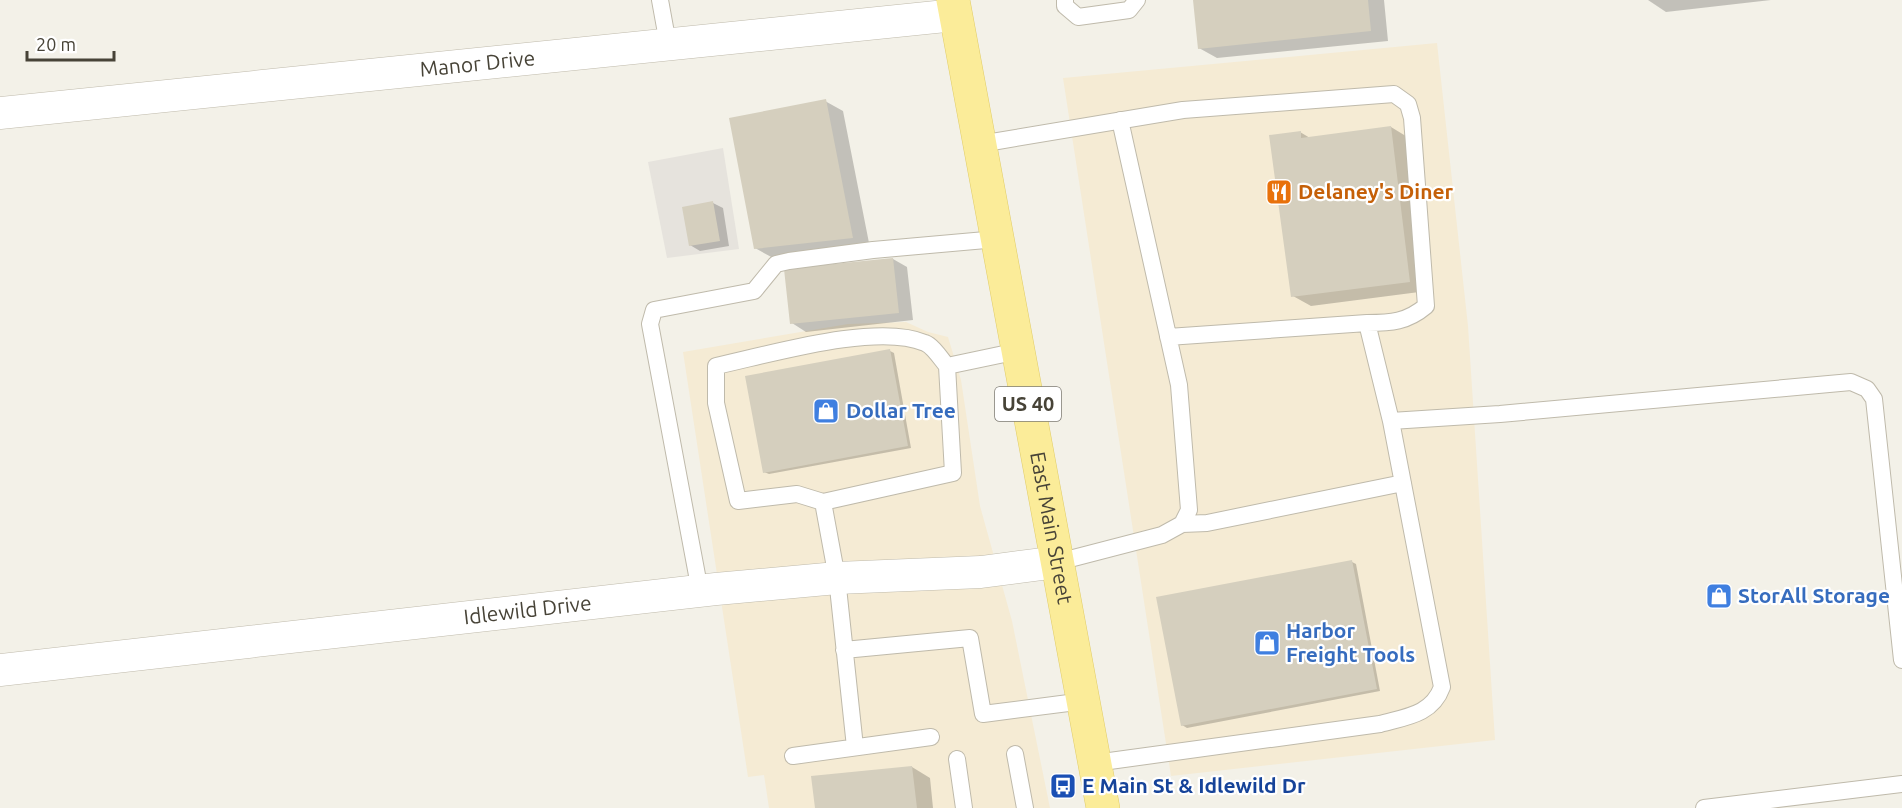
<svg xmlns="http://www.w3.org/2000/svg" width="1902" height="808" viewBox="0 0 1902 808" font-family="Ubuntu,sans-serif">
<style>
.commercial{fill:#f5ebd4}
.industrial{fill:#e6e3dd}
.shadow{fill:#0003}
.building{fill:#d5cfbe}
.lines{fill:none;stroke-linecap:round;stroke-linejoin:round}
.service-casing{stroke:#bfbaab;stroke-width:18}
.minor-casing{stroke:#bfbaab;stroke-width:33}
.primary-casing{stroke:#e0cc69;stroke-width:34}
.service{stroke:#fff;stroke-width:16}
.minor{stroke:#fff;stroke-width:32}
.primary{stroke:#fbec99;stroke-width:33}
.labels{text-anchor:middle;stroke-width:4.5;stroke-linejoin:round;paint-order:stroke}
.shield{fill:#fff;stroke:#7e7b73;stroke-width:1.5}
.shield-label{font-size:20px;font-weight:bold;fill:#474337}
.street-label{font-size:21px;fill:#474337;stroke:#fff}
.food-label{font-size:21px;font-weight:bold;fill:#c56008;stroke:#fff;text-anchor:start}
.shop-label{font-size:21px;font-weight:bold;fill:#366cbe;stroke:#fff;text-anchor:start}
.transit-label{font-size:21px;font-weight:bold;fill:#164399;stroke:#fff;text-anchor:start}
</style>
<rect width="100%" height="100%" fill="#f3f1e8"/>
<path class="commercial" d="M1437,43L1468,326L1495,740L1171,776L1063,78Z
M906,322L928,332L948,337L961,380L980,506L1012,621L1050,808H769L764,775L748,777L683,352L848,324Z"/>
<path class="industrial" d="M723,148L739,249L667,258L648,162Z"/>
<path class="shadow" d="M1194,0H1384L1388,41L1217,58L1199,48Z
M1648,0H1771L1666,12Z
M825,101L843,111L870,248L773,258L755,248Z
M1391,127L1409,138L1427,291L1311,306L1293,296L1300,132L1310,138Z
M713,203L723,208L729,246L700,251L690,245Z
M893,259L907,267L913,320L806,332L792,323Z
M890,351L894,353L911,448L769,474L764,472Z
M1352,562L1356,564L1380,691L1187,728L1182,725Z
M912,767L930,778L933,808H816Z"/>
<path class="building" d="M1193,0H1368L1371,31L1198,49Z
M826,99L853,238L754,249L729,118Z
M1391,126L1410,282L1291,297L1269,135L1301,131V138Z
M713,201L720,241L689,246L682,207Z
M893,258L899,313L790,324L784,269Z
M890,349L908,446L763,473L745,376Z
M1352,560L1377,689L1181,726L1156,597Z
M912,766L917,808H815L811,776Z"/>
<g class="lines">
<defs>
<path id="service" d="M660,0L668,44
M1065,0V6L1078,17L1129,10L1137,0
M980,144L1183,110L1394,94L1408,104L1412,118L1426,306C1407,322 1391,323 1367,323L1391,421L1442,687C1432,715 1405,717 1380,724L1095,763
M1168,337L1367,323
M1391,421L1500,414L1851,382L1867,389L1874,399L1902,660
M823,502L953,473L947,366
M1182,524L1207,523L1403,483
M1058,562L1162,535L1182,524L1189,510L1179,385L1120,120
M700,591L650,324L654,310L754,291L776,264L789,261L873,250L997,239
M844,650L970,638L983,714L1084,701
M855,747L837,578L823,502L797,494L738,501L716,403V366C768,355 877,322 925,343C933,346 941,359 947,366L1018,351
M1015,754L1025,808
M793,756L931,737
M957,759L964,808
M1704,808L1902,784"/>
<g id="minor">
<path id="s1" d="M0,113L955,15"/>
<path id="s2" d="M0,670L716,589L837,578L981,572L1058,562"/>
</g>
<g id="primary">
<path id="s3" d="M953,0L1103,808"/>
</g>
</defs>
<use href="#service" class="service-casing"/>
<use href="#minor" class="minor-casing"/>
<use href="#primary" class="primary-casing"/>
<use href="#service" class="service"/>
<use href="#minor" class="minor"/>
<use href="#primary" class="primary"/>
</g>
<defs>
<symbol id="restaurant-square" viewBox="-11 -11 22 22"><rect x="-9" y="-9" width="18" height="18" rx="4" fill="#e8710a" stroke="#fff"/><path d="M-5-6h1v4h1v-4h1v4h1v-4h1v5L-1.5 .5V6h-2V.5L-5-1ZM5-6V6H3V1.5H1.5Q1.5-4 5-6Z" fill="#fff"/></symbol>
<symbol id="shop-square" viewBox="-11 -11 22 22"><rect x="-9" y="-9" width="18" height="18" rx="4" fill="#3f7fe0" stroke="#fff"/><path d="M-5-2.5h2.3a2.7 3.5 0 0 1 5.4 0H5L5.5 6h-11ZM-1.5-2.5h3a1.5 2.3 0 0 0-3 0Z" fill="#fff"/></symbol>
<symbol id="bus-square" viewBox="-11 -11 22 22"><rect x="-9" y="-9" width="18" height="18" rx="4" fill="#1a4fb4" stroke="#fff"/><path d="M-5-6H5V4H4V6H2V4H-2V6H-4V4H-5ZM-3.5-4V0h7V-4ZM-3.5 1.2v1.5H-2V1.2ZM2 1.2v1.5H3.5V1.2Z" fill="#fff"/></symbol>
</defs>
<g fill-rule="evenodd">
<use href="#restaurant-square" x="1264" y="177" width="30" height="30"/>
<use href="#shop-square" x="811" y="396" width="30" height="30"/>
<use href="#shop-square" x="1704" y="581" width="30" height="30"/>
<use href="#shop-square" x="1252" y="628" width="30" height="30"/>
<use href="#bus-square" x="1048" y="771" width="30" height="30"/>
</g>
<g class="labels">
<rect class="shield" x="995" y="387" width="66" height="34" rx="4.5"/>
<g class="shield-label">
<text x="1028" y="411">US 40</text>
</g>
<g class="street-label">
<text dy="7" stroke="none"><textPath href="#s1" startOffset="480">Manor Drive</textPath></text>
<text dy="7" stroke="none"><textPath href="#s3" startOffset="537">East Main Street</textPath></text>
<text dy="7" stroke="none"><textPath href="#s2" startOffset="531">Idlewild Drive</textPath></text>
</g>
<g class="food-label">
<text x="1298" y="199">Delaney's Diner</text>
</g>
<g class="shop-label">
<text x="846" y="418">Dollar Tree</text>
<text x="1738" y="603">StorAll Storage</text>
<text x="1286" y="638">Harbor<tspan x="1286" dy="24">Freight Tools</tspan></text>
</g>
<g class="transit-label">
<text x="1082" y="793">E Main St &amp; Idlewild Dr</text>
</g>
</g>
<path d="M27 51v9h87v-9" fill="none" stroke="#474337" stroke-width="3"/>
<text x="36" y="51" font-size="18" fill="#474337" stroke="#ffffff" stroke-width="4.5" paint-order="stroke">20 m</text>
</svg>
